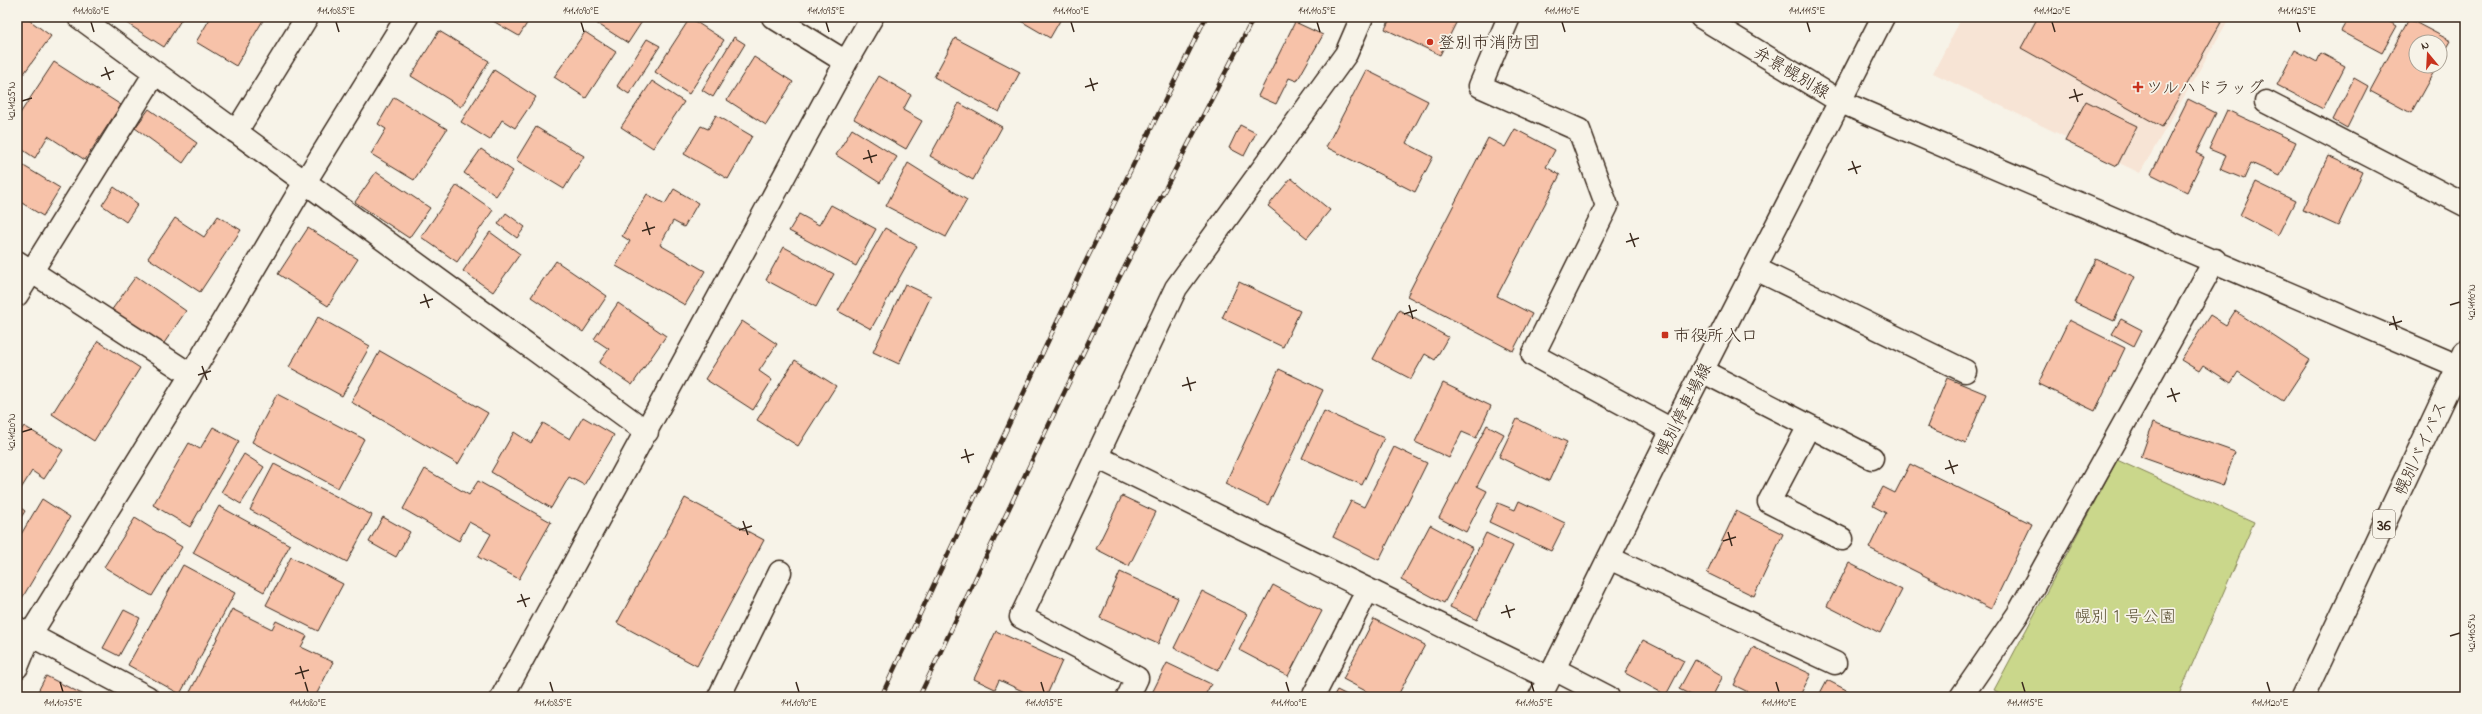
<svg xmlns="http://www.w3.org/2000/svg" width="2482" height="714" viewBox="0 0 2482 714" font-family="'Indie Flower','Klee One',sans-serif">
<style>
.built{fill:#f7e4d5}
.green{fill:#cad78b;stroke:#828054}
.building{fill:#f7c2a9;stroke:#3b2a1e}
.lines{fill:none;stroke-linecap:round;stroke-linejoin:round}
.minor-casing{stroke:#3b2a1e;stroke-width:25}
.major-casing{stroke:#3b2a1e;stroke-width:25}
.highway-casing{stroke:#3b2a1e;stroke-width:25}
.minor{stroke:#f7f3e8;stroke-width:22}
.major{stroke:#f7f3e8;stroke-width:22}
.highway{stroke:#f7f3e8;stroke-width:22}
.rail-casing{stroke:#3b2a1e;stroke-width:4.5}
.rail{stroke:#f7f3e8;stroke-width:3;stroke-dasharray:9;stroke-linecap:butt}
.ticks{fill:none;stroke:#3b2a1e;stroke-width:1.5}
.poi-dot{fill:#c8321e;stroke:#f7f3e8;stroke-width:1.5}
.labels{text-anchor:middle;stroke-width:3.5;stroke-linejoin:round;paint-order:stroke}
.shield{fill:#f7f3e8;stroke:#73665b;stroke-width:1}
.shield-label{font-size:16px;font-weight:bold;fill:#3b2a1e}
.poi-label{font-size:17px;fill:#3b2a1e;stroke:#f7f3e8;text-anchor:start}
.street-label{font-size:17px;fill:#3b2a1e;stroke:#f7f3e8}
.park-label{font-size:17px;fill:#5f5539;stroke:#f7f3e8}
.neatline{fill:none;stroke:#3b2a1e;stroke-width:1.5}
.ticks-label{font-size:10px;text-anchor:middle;fill:#3b2a1e}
</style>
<rect width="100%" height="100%" fill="#f7f3e8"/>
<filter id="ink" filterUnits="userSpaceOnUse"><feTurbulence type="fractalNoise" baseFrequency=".025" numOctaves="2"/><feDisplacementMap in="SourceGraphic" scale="8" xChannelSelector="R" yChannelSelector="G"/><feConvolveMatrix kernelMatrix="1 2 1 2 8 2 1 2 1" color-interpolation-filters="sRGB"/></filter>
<g filter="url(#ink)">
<path class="built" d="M1962,17H2230L2140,173L1933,73Z"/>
<path class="green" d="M2117,460L2254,522L2178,697H2008L1994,690Z"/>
<path class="building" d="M17,17H25L51,36L17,83Z
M117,17H183L164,47Z
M211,17H265L236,66L196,42Z
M486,17H531L519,36Z
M591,17H645L628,43L590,19Z
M1014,17H1062L1050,38Z
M1391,17H1459L1440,55L1385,29Z
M2038,17H2224L2162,127L2021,48Z
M2349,17H2388L2386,20L2397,26L2382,53L2341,31Z
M690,18L724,40L689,94L655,72Z
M2409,19L2451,41L2440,60V42H2416V66H2437L2411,113L2370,91Z
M1295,22L1323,35L1297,81L1289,78L1276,104L1258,96Z
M439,31L489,61L461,107L411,76Z
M585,32L616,52L586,98L554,77Z
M734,37L745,44L713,97L702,90Z
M955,38L1020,72L999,112L934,77Z
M647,39L660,46L629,94L617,86Z
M2295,50L2317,62L2321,53L2345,66L2323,109L2277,85Z
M754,57L793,82L766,125L727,100Z
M54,62L121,105L85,160L48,136L35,158L17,146V118Z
M494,70L536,97L515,128L502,120L490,140L461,122Z
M1366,70L1428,101L1406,143L1433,157L1415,192L1326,147Z
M879,76L911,95L903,110L922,121L906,149L854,119Z
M2354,78L2368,86L2347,128L2333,120Z
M652,81L684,102L653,148L621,127Z
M394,97L447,129L414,180L371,154L386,129L378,124Z
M2188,99L2216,113L2196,153L2204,157L2187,192L2151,174Z
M2086,101L2137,126L2117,166L2065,141Z
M959,103L1002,127L973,180L930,156Z
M149,109L197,143L183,163L135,128Z
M2227,110L2296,142L2280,176L2251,163L2244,179L2220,169L2226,156L2209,149Z
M716,115L752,136L728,179L684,154L701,126L708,129Z
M1240,125L1256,133L1244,156L1229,148Z
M536,127L584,156L564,189L516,160Z
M852,129L897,157L880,183L836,155Z
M1515,129L1555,150L1546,167L1560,175L1497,296L1532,314L1513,351L1407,296L1488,138L1505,147Z
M481,149L513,171L496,196L464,173Z
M2328,156L2363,172L2338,226L2303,210Z
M17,162L60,188L43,216L17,200Z
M908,163L967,200L946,237L886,206Z
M376,172L430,208L409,238L355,202Z
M1291,178L1330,210L1307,238L1268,206Z
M2256,182L2295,201L2278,235L2240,215Z
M457,185L493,210L457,262L421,237Z
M114,187L138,204L126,222L102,205Z
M674,189L698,203L684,227L673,221L660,245L705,271L685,305L616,266L630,241L622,236L647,194L665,204Z
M831,205L876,229L856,266L789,231L799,214L819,225Z
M506,213L525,227L517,238L498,224Z
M218,216L241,230L200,292L148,258L175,218L204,237Z
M308,228L358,259L328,306L278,274Z
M885,228L917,246L871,329L838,311Z
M490,232L520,254L493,292L463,271Z
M784,247L834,274L816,307L766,280Z
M2096,259L2135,277L2114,321L2075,303Z
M556,261L607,296L583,332L531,297Z
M136,276L186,311L162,346L111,311Z
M1239,282L1300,311L1283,347L1222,318Z
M905,284L931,296L899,364L873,352Z
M618,303L666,336L632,385L599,363L609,349L594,339Z
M1399,310L1448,337L1435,360L1425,354L1411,379L1373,359Z
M2235,311L2310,360L2283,401L2238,372L2231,383L2203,365L2199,371L2181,360L2210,315L2226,325Z
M318,317L370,346L342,396L289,367Z
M2121,319L2142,330L2134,346L2112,334Z
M2069,320L2125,348L2095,411L2038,384Z
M742,321L777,344L759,371L772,380L753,410L705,379Z
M98,341L140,368L94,441L52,414Z
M380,351L488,413L458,464L351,402Z
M795,360L836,386L798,446L757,420Z
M1279,369L1323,390L1268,505L1225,484Z
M1947,378L1986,394L1966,443L1927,427Z
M1443,383L1491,406L1476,438L1462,432L1449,458L1415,442Z
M277,394L364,439L338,488L252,442Z
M1324,411L1384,438L1362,485L1302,458Z
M583,417L614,435L584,485L569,477L551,508L491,472L514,432L531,443L543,423L570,439Z
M1517,419L1567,442L1549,481L1499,457Z
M2153,423L2235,452L2223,486L2141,457Z
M1487,425L1504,434L1477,486L1487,491L1466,532L1439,518Z
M24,426L63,450L44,479L32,471L17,495V437Z
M213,427L239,441L190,527L153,505L189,443L200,449Z
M1394,447L1427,463L1379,560L1333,537L1351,501L1364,507Z
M244,454L264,467L241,504L221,492Z
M274,464L372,515L347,562L250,510Z
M1910,464L2032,524L1991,609L1869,548L1886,513L1873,506L1883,487L1895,493Z
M425,469L469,495L478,481L551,522L519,579L478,557L491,534L469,522L459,541L403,509Z
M1122,496L1156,512L1129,566L1096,549Z
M685,498L764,540L697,666L617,623Z
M42,499L70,517L18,605L17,541Z
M1519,501L1565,523L1551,551L1489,522L1498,503L1515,510Z
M17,505L25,511L17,524Z
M219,506L290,545L264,592L193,553Z
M1736,511L1783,534L1754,596L1707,573Z
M383,517L410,532L396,557L369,542Z
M135,518L182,547L152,596L104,567Z
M1430,525L1473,548L1444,603L1401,580Z
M1486,533L1513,546L1477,620L1450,607Z
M291,557L343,584L318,631L266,605Z
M1849,563L1902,590L1880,633L1827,606Z
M183,565L235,593L180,694L128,665Z
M1120,572L1178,598L1158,644L1100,618Z
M1273,585L1322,611L1288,676L1239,650Z
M1202,591L1247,614L1218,670L1174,648Z
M232,609L272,629L276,621L307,636L301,647L333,662L315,697H195L189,694Z
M124,610L140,618L119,656L103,648Z
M1374,619L1425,645L1397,697H1377L1343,679Z
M996,631L1062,661L1046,697H1035L999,680L995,689L974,679Z
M1643,640L1684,661L1666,695L1625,673Z
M1753,647L1811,674L1799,697H1758L1734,685Z
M1695,660L1723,676L1712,697H1695L1679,689Z
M1167,663L1211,684L1204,697H1150Z
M46,676L86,696L85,697H35Z
M1827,680L1860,697H1818Z
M1337,690L1351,697H1333Z"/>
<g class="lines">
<defs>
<path id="minor" d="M79,17L647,432
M773,17L846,62
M1509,17L1480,86L1579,130L1607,206L1533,355L1672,430
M1841,102L2458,366
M2266,102L2465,205
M236,132L307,17
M17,262L191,375
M1756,269L1965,371
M17,295L155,73
M1702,371L1872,458
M1809,426L1769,502L1842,539
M1097,457L1549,678
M1609,558L1835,663
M17,628L147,697
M17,667L30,635L191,375L305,182L407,17
M1554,669L1608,697
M502,697L846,62L872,17
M719,697L780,572
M1128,697L1137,678L1021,617L1176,288L1346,54L1362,17
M1313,697L1367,591
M1961,697L2018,614L2215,260"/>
<path id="major" d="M1701,17L1841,102
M1540,697L1672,430L1883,17"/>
<path id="highway" d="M2303,697L2465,352"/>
</defs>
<use href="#minor" class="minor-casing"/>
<use href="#major" class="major-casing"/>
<use href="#highway" class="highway-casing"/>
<use href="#minor" class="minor"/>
<use href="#major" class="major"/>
<use href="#highway" class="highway"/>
<defs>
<path id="rail" d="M881,697L1081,271L1206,17
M919,697L1116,284L1254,17"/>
</defs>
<use href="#rail" class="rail-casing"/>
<use href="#rail" class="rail"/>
</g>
</g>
<path class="ticks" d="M91,22L94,32M336,22L339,32M581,22L584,32M826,22L829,32M1071,22L1074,32M1317,22L1320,32M1562,22L1565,32M1807,22L1810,32M2052,22L2055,32M2297,22L2300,32M105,67L110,80M101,76L114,71M1090,78L1094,91M1085,87L1098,83M2074,89L2078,102M2069,98L2083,94M22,101L32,98M868,150L872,163M863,159L877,155M1852,161L1857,174M1848,170L1861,166M646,222L650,235M642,231L655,227M1630,233L1635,247M1626,242L1639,238M424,294L429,308M420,303L433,299M1409,305L1413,319M2450,305L2460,302M1404,314L1417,310M2393,316L2397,330M2389,325L2402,321M202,366L207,380M198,375L211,371M1187,377L1191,391M1182,386L1196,382M2171,388L2176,402M2167,397L2180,393M22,432L32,429M965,449L969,463M961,458L974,454M1949,460L1954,474M1945,469L1958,465M743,521L748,535M739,530L752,526M1728,532L1732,546M1723,541L1736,537M521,594L526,607M517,602L530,598M1506,605L1510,618M1501,613L1515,609M2450,636L2460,633M300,666L304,679M295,674L309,670M60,682L63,692M305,682L308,692M550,682L553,692M796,682L799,692M1041,682L1044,692M1286,682L1289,692M1531,682L1534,692M1776,682L1779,692M2022,682L2025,692M2267,682L2270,692"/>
<g class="poi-dot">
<circle cx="1430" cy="42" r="4"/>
<path d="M2136 81h4v4h4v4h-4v4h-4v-4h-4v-4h4z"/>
<rect x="1661" y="331" width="8" height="8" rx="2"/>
</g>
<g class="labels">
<rect class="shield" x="2373" y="510" width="22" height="28" rx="3"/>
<g class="shield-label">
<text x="2384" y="530">36</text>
</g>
<g class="poi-label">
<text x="1438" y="48">登別市消防団</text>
<text x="2146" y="93">ツルハドラッグ</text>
<text x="1673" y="341">市役所入口</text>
</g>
<g class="street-label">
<text transform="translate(1792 72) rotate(31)" y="6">弁景幌別線</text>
<text transform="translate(1683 409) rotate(-63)" y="6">幌別停車場線</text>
<text transform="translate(2420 448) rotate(-65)" y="6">幌別バイパス</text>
</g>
<g class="park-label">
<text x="2125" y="622">幌別１号公園</text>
</g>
</g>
<rect width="2482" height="714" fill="none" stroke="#f7f3e8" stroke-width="44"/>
<g transform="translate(2428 54) rotate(342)"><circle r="19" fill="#f7f3e8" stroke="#aca397"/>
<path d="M0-3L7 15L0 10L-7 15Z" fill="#c8321e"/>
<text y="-6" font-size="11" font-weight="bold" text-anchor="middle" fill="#3b2a1e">N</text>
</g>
<rect x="22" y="22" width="2438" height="670" class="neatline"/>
<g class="ticks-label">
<text x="91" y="14">141.1080°E</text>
<text x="336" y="14">141.1085°E</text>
<text x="581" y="14">141.1090°E</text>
<text x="826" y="14">141.1095°E</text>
<text x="1071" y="14">141.1100°E</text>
<text x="1317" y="14">141.1105°E</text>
<text x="1562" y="14">141.1110°E</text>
<text x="1807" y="14">141.1115°E</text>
<text x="2052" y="14">141.1120°E</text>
<text x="2297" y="14">141.1125°E</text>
<text transform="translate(11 101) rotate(-90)" y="4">42.4125°N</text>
<text transform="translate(2471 302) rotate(-90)" y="4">42.4110°N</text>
<text transform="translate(11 432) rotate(-90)" y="4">42.4120°N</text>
<text transform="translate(2471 633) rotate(-90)" y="4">42.4105°N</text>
<text x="63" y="706">141.1075°E</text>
<text x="308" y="706">141.1080°E</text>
<text x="553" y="706">141.1085°E</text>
<text x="799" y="706">141.1090°E</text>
<text x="1044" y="706">141.1095°E</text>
<text x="1289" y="706">141.1100°E</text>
<text x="1534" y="706">141.1105°E</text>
<text x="1779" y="706">141.1110°E</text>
<text x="2025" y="706">141.1115°E</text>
<text x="2270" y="706">141.1120°E</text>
</g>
</svg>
